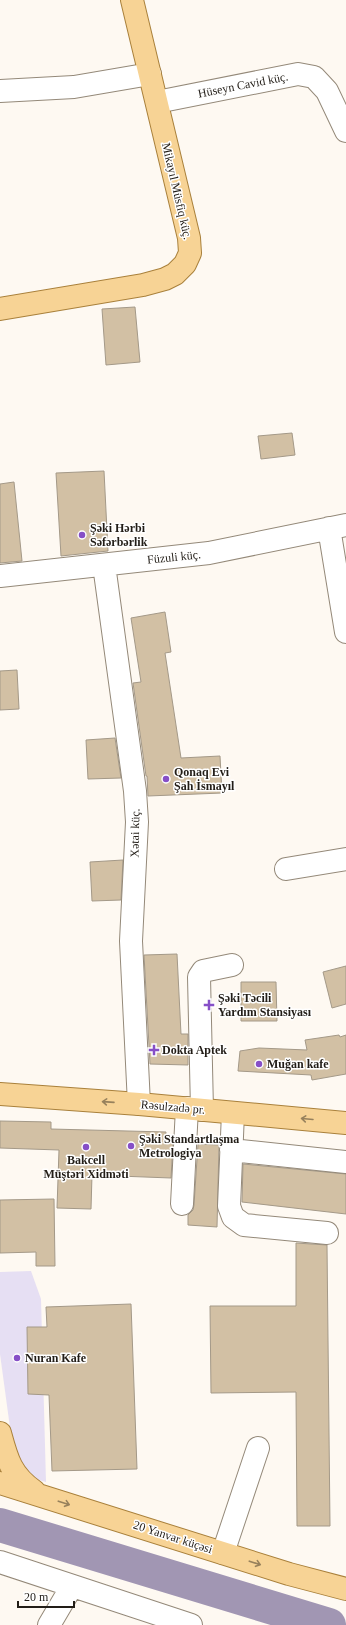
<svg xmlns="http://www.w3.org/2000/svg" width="346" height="1625" viewBox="0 0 346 1625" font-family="'Times New Roman',serif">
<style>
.green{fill:#e6dff3}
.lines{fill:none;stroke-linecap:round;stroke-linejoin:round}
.river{stroke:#a196b3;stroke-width:34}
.building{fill:#d2c0a4;stroke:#a49988}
.minor-casing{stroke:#948979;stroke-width:24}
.major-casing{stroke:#a9803b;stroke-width:24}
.minor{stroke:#fff;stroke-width:22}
.major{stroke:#f7d395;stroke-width:22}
.oneway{stroke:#97815c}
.poi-dot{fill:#864fc7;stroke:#fff;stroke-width:1.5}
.labels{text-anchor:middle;stroke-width:3;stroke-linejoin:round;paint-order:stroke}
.street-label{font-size:12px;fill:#221d17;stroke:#fff}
.poi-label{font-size:12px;font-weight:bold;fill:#221d17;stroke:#fff;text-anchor:start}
</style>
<rect width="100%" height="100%" fill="#fef9f2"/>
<path class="green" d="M31,1271L41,1299L46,1482L32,1478L18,1460L11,1435L0,1354V1272Z"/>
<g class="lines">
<path class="river" d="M0,1525L329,1625"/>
</g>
<path class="building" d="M135,307L140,362L106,365L102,309Z
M292,433L295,455L261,459L258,436Z
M104,471L108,551L61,556L56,473Z
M14,482L22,561L0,563V484Z
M165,612L171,652L165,653L181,758L220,756L222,793L148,796L147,776H146L133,683L141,682L131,618Z
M17,670L19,709L0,710V671Z
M115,738L121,778L88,779L86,740Z
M123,860L121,900L92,901L90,862Z
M177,954L181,1034H188V1065L150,1064L144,955Z
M346,966V1004L332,1008L323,972Z
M241,982H276L277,1021H241Z
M339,1035L340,1037L346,1035V1074L312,1080L311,1075L238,1071L240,1051L259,1048L307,1050L305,1040Z
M0,1121L51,1122V1129L166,1132L165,1142L173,1143L171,1178L92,1175L91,1209L57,1208L59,1150L0,1148Z
M198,1144L219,1145L217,1227L188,1225V1215L193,1210L194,1205Z
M243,1164L346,1174V1214L242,1202Z
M54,1199L55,1266H36V1252L0,1253V1200Z
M296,1243L327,1245L330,1526H297L296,1392L211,1393L210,1306H296Z
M131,1304L137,1469L52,1471L49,1395L28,1394L27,1327H47L46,1307Z"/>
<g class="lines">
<defs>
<path id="minor" d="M0,91L74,87L150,74
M157,102L298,74L314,77L327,91L346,131
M329,528L346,632
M104,565L135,791L137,822L131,941L139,1104
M0,576L209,553L346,525
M286,869L346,859
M202,1110L199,977L203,971L232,965
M233,1113L229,1206L233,1217L244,1225L327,1233
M231,1150L346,1162
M182,1204L187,1108
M223,1553L258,1448
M0,1562L191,1625
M49,1625L72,1586"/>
<path id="major" d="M0,309L143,285L165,279L175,274L185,264L190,253L189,238L132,0
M0,1094L139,1104L346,1123
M0,1433C7,1459 11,1475 34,1491
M0,1483L289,1574L346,1589"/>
</defs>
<use href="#minor" class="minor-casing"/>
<use href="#major" class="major-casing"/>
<use href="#minor" class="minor"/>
<use href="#major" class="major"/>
</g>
<defs><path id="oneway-shaft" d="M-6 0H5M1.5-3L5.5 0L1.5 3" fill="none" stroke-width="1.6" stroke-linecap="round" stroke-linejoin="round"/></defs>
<g class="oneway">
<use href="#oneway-shaft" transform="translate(108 1102) rotate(-176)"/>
<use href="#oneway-shaft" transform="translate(307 1119) rotate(-175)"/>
<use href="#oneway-shaft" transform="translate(64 1503) rotate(18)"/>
<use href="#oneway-shaft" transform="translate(255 1563) rotate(18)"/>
</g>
<g class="poi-dot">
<circle cx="82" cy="535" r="4"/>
<circle cx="166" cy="779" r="4"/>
<path d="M207 999h4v4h4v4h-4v4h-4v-4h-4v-4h4z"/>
<path d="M152 1044h4v4h4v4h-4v4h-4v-4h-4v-4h4z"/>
<circle cx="259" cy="1064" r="4"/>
<circle cx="131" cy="1146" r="4"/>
<circle cx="86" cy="1147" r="4"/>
<circle cx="17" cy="1358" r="4"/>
</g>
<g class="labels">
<g class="street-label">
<text transform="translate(243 85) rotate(-11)" y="4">Hüseyn Cavid küç.</text>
<text transform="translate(177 191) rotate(77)" y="4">Mikayıl Müsfiq küç.</text>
<text transform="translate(174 557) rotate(-6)" y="4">Füzuli küç.</text>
<text transform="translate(135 833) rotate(-89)" y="4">Xətai küç.</text>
<text transform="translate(173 1107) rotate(5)" y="4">Rəsulzadə pr.</text>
<text transform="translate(173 1537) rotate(18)" y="4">20 Yanvar küçəsi</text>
</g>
<g class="poi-label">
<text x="90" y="532">Şəki Hərbi<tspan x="90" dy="14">Səfərbərlik</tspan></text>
<text x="174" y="776">Qonaq Evi<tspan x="174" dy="14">Şah İsmayıl</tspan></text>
<text x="218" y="1002">Şəki Təcili<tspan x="218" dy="14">Yardım Stansiyası</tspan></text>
<text x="162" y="1054">Dokta Aptek</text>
<text x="267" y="1068">Muğan kafe</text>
<text x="139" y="1143">Şəki Standartlaşma<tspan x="139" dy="14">Metrologiya</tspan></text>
<text x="86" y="1164" text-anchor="middle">Bakcell<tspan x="86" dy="14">Müştəri Xidməti</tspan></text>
<text x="25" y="1362">Nuran Kafe</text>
</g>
</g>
<path d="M18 1601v6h56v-6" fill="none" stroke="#221d17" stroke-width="2"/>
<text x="24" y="1601" font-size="12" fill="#221d17" stroke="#ffffff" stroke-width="3" paint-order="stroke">20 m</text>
</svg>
